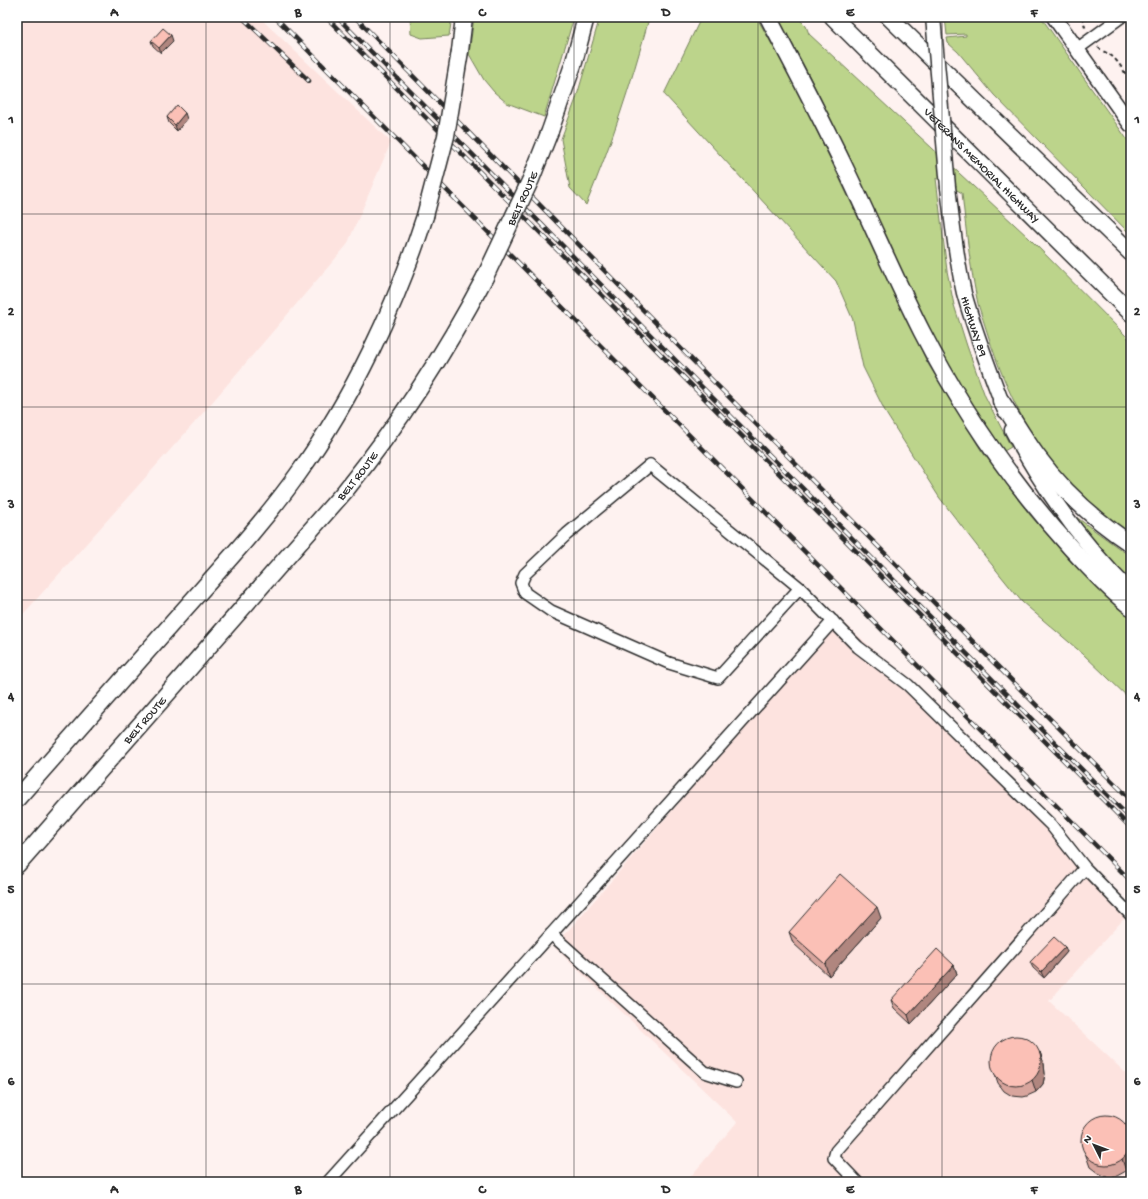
<svg xmlns="http://www.w3.org/2000/svg" width="1148" height="1199" viewBox="0 0 1148 1199" font-family="'Gochi Hand',sans-serif">
<style>
.built{fill:#fde3df}
.grass{fill:#bcd48b;stroke:#74805b}
.lines{fill:none;stroke-linecap:round;stroke-linejoin:round}
.minor-casing{stroke:#2b2b2b;stroke-width:14}
.major-casing{stroke:#2b2b2b;stroke-width:17}
.highway-casing{stroke:#2b2b2b;stroke-width:19}
.path{stroke:#2b2b2b;stroke-width:2;stroke-dasharray:4 3;stroke-linecap:butt}
.minor{stroke:#fff;stroke-width:11}
.major{stroke:#fff;stroke-width:14}
.highway{stroke:#fff;stroke-width:16}
.rail-casing{stroke:#2b2b2b;stroke-width:4.5}
.rail{stroke:#fff;stroke-width:3;stroke-dasharray:9;stroke-linecap:butt}
.major-bridge-casing{stroke:#2b2b2b;stroke-width:17;stroke-linecap:butt}
.highway-bridge-casing{stroke:#2b2b2b;stroke-width:19;stroke-linecap:butt}
.major-bridge{stroke:#fff;stroke-width:14}
.highway-bridge{stroke:#fff;stroke-width:16}
.wall{fill:#d8a59d;stroke:#2b2b2b}
.shaded-wall{fill:#b0867f;stroke:#2b2b2b}
.building{fill:#fbc0b6;stroke:#2b2b2b}
.grid{fill:none;stroke:#2b2b2b;stroke-width:1;stroke-opacity:0.55}
.labels{text-anchor:middle;stroke-width:4;stroke-linejoin:round;paint-order:stroke}
.street-label{font-size:12px;fill:#2b2b2b;stroke:#fff}
.neatline{fill:none;stroke:#2b2b2b;stroke-width:1.5}
.grid-label{font-size:13px;text-anchor:middle;font-weight:bold;fill:#2b2b2b}
</style>
<rect width="100%" height="100%" fill="#fef2f0"/>
<filter id="ink" filterUnits="userSpaceOnUse"><feTurbulence type="fractalNoise" baseFrequency=".025" numOctaves="2"/><feDisplacementMap in="SourceGraphic" scale="8" xChannelSelector="R" yChannelSelector="G"/><feConvolveMatrix kernelMatrix="1 2 1 2 8 2 1 2 1" color-interpolation-filters="sRGB"/></filter>
<g filter="url(#ink)">
<path class="built" d="M17,17H259L391,142L347,245L196,421L17,621Z
M839,618L902,676L1131,911L1049,1001L1131,1078V1182H686L737,1122L554,947Z"/>
<path class="grass" d="M410,17H452L449,36L422,38L411,34Z
M474,17H574L544,117L507,103L494,92L484,80L469,54Z
M600,17H653L648,22C631,84 611,145 586,205L570,188L561,139L576,99Z
M697,17H756L761,25L796,87L927,362L981,450L1030,515L1071,562L1131,616V700L1083,654L1022,602L980,550L939,497L887,415L863,367L853,320L836,281L664,94L700,20Z
M777,17H797L806,26L809,34L1028,237L1131,341V536C1112,521 1092,507 1075,490C1033,447 1006,392 988,335C985,325 981,314 978,304C970,267 966,230 962,193L936,178L947,271L954,305L967,346L985,396L1011,447L1004,451C906,319 860,158 777,17Z
M945,17H1041L1131,145V235L994,95L958,52L948,43L947,38L966,36V34L947,35Z
M1072,514L1131,557V581C1110,560 1089,538 1072,514Z"/>
<g class="lines">
<defs>
<path id="minor" d="M1077,49L1121,17
M800,588L718,678L669,663L551,611L525,593L521,583L525,574L567,534L650,465L800,588L858,647L908,685L1051,825L1085,868L1131,915
M551,934L705,1072L736,1082
M328,1182L833,621
M857,1182L834,1158L836,1151L1085,868"/>
<g id="major">
<path d="M1054,17L1131,125"/>
<path id="s1" d="M948,187C952,222 956,258 964,293C975,333 990,371 1005,411"/>
<path d="M1012,430C1043,490 1083,544 1131,592"/>
</g>
<g id="highway">
<path d="M768,17C795,68 821,118 846,170C872,224 895,279 922,332C962,410 1012,483 1071,548C1090,569 1109,589 1131,607"/>
<path id="s2" d="M833,17L1131,313"/>
<path d="M889,17L1131,253"/>
<path d="M460,51L464,17"/>
<path d="M550,131L574,62L586,17"/>
<path d="M1001,401C1013,419 1024,438 1037,456C1062,490 1096,521 1131,544"/>
<path d="M17,799C72,737 127,674 182,612C222,567 263,523 298,474C353,398 396,306 425,216"/>
<path id="s3" d="M17,865L345,491C399,424 445,353 485,277"/>
</g>
</defs>
<use href="#minor" class="minor-casing"/>
<use href="#major" class="major-casing"/>
<use href="#highway" class="highway-casing"/>
<path class="path" d="M1082,17L1086,30
M1098,47C1102,52 1109,53 1114,58C1121,65 1126,75 1131,83"/>
<use href="#minor" class="minor"/>
<use href="#major" class="major"/>
<use href="#highway" class="highway"/>
<defs>
<path id="rail" d="M242,17L309,81
M275,17L1131,881
M326,17L1131,828
M337,17L697,382L1131,819
M355,17L709,377L1131,800"/>
</defs>
<use href="#rail" class="rail-casing"/>
<use href="#rail" class="rail"/>
<defs>
<path id="major-bridge" d="M933,17L948,187"/>
<g id="highway-bridge">
<path d="M425,216L446,136L460,51"/>
<path id="s4" d="M485,277L531,179L550,131"/>
</g>
</defs>
<use href="#major-bridge" class="major-bridge-casing"/>
<use href="#highway-bridge" class="highway-bridge-casing"/>
<use href="#major-bridge" class="major-bridge"/>
<use href="#highway-bridge" class="highway-bridge"/>
</g>
<path class="wall" d="M151,41H173L161,53L153,46Z
M167,117L187,119L177,131L169,123Z
M881,918L829,976L793,943L789,932Z
M1065,947L1067,952L1044,978L1033,968L1030,962Z
M954,965L957,974L911,1024L894,1008L891,1000Z
M1040,1052L1044,1064L1045,1074L1043,1084L1036,1092L1027,1096L1023,1097L1012,1096L1004,1091L998,1083L994,1071Z
M1130,1132L1131,1136V1165L1126,1171L1117,1176L1107,1177L1098,1173L1090,1167L1081,1141Z"/>
<path class="shaded-wall" d="M171,35L173,41L161,53L159,48Z
M185,113L187,119L177,131L175,125Z
M877,907L881,918L829,976L825,964Z
M1065,947L1067,952L1044,978L1041,972Z
M954,965L957,974L911,1024L908,1015Z
M1040,1052L1044,1064L1045,1074L1043,1084L1036,1092L1032,1080Z
M1130,1132L1131,1136V1165L1126,1171L1122,1159Z"/>
<path class="building" d="M163,28L171,35L159,48L151,41Z
M177,105L185,113L175,125L167,117Z
M840,874L877,907L825,964L789,932Z
M1054,937L1065,947L1041,972L1030,962Z
M937,949L954,965L908,1015L891,1000Z
M991 1061a25 25 0 1 1 50 0a25 25 0 1 1-50 0Z
M1081 1140a25 25 0 1 1 50 0a25 25 0 1 1-50 0Z"/>
</g>
<path class="grid" d="M206,17V1182M390,17V1182M574,17V1182M758,17V1182M942,17V1182M17,214H1131M17,407H1131M17,600H1131M17,792H1131M17,984H1131"/>
<g class="labels">
<g class="street-label">
<text dy="4" stroke="none"><textPath href="#s2" startOffset="210">VETERANS MEMORIAL HIGHWAY</textPath></text>
<text dy="4" stroke="none"><textPath href="#s4" startOffset="87">BELT ROUTE</textPath></text>
<text dy="4" stroke="none"><textPath href="#s1" startOffset="142">HIGHWAY 89</textPath></text>
<text dy="4" stroke="none"><textPath href="#s3" startOffset="517">BELT ROUTE</textPath></text>
<text dy="4" stroke="none"><textPath href="#s3" startOffset="193">BELT ROUTE</textPath></text>
</g>
</g>
<rect width="1148" height="1199" fill="none" stroke="#fff" stroke-width="44"/>
<g transform="translate(1094 1145) rotate(312)" stroke="#ffffff" stroke-width="3" paint-order="stroke">
<path d="M0-3L7 15L0 10L-7 15Z" fill="#2b2b2b"/>
<text y="-6" font-size="11" font-weight="bold" text-anchor="middle" fill="#2b2b2b">N</text>
</g>
<rect x="22" y="22" width="1104" height="1155" class="neatline"/>
<g class="grid-label">
<text x="114" y="16">A</text>
<text x="298" y="16">B</text>
<text x="482" y="16">C</text>
<text x="666" y="16">D</text>
<text x="850" y="16">E</text>
<text x="1034" y="16">F</text>
<text x="11" y="123">1</text>
<text x="1137" y="123">1</text>
<text x="11" y="315">2</text>
<text x="1137" y="315">2</text>
<text x="11" y="508">3</text>
<text x="1137" y="508">3</text>
<text x="11" y="700">4</text>
<text x="1137" y="700">4</text>
<text x="11" y="893">5</text>
<text x="1137" y="893">5</text>
<text x="11" y="1085">6</text>
<text x="1137" y="1085">6</text>
<text x="114" y="1193">A</text>
<text x="298" y="1193">B</text>
<text x="482" y="1193">C</text>
<text x="666" y="1193">D</text>
<text x="850" y="1193">E</text>
<text x="1034" y="1193">F</text>
</g>
</svg>
